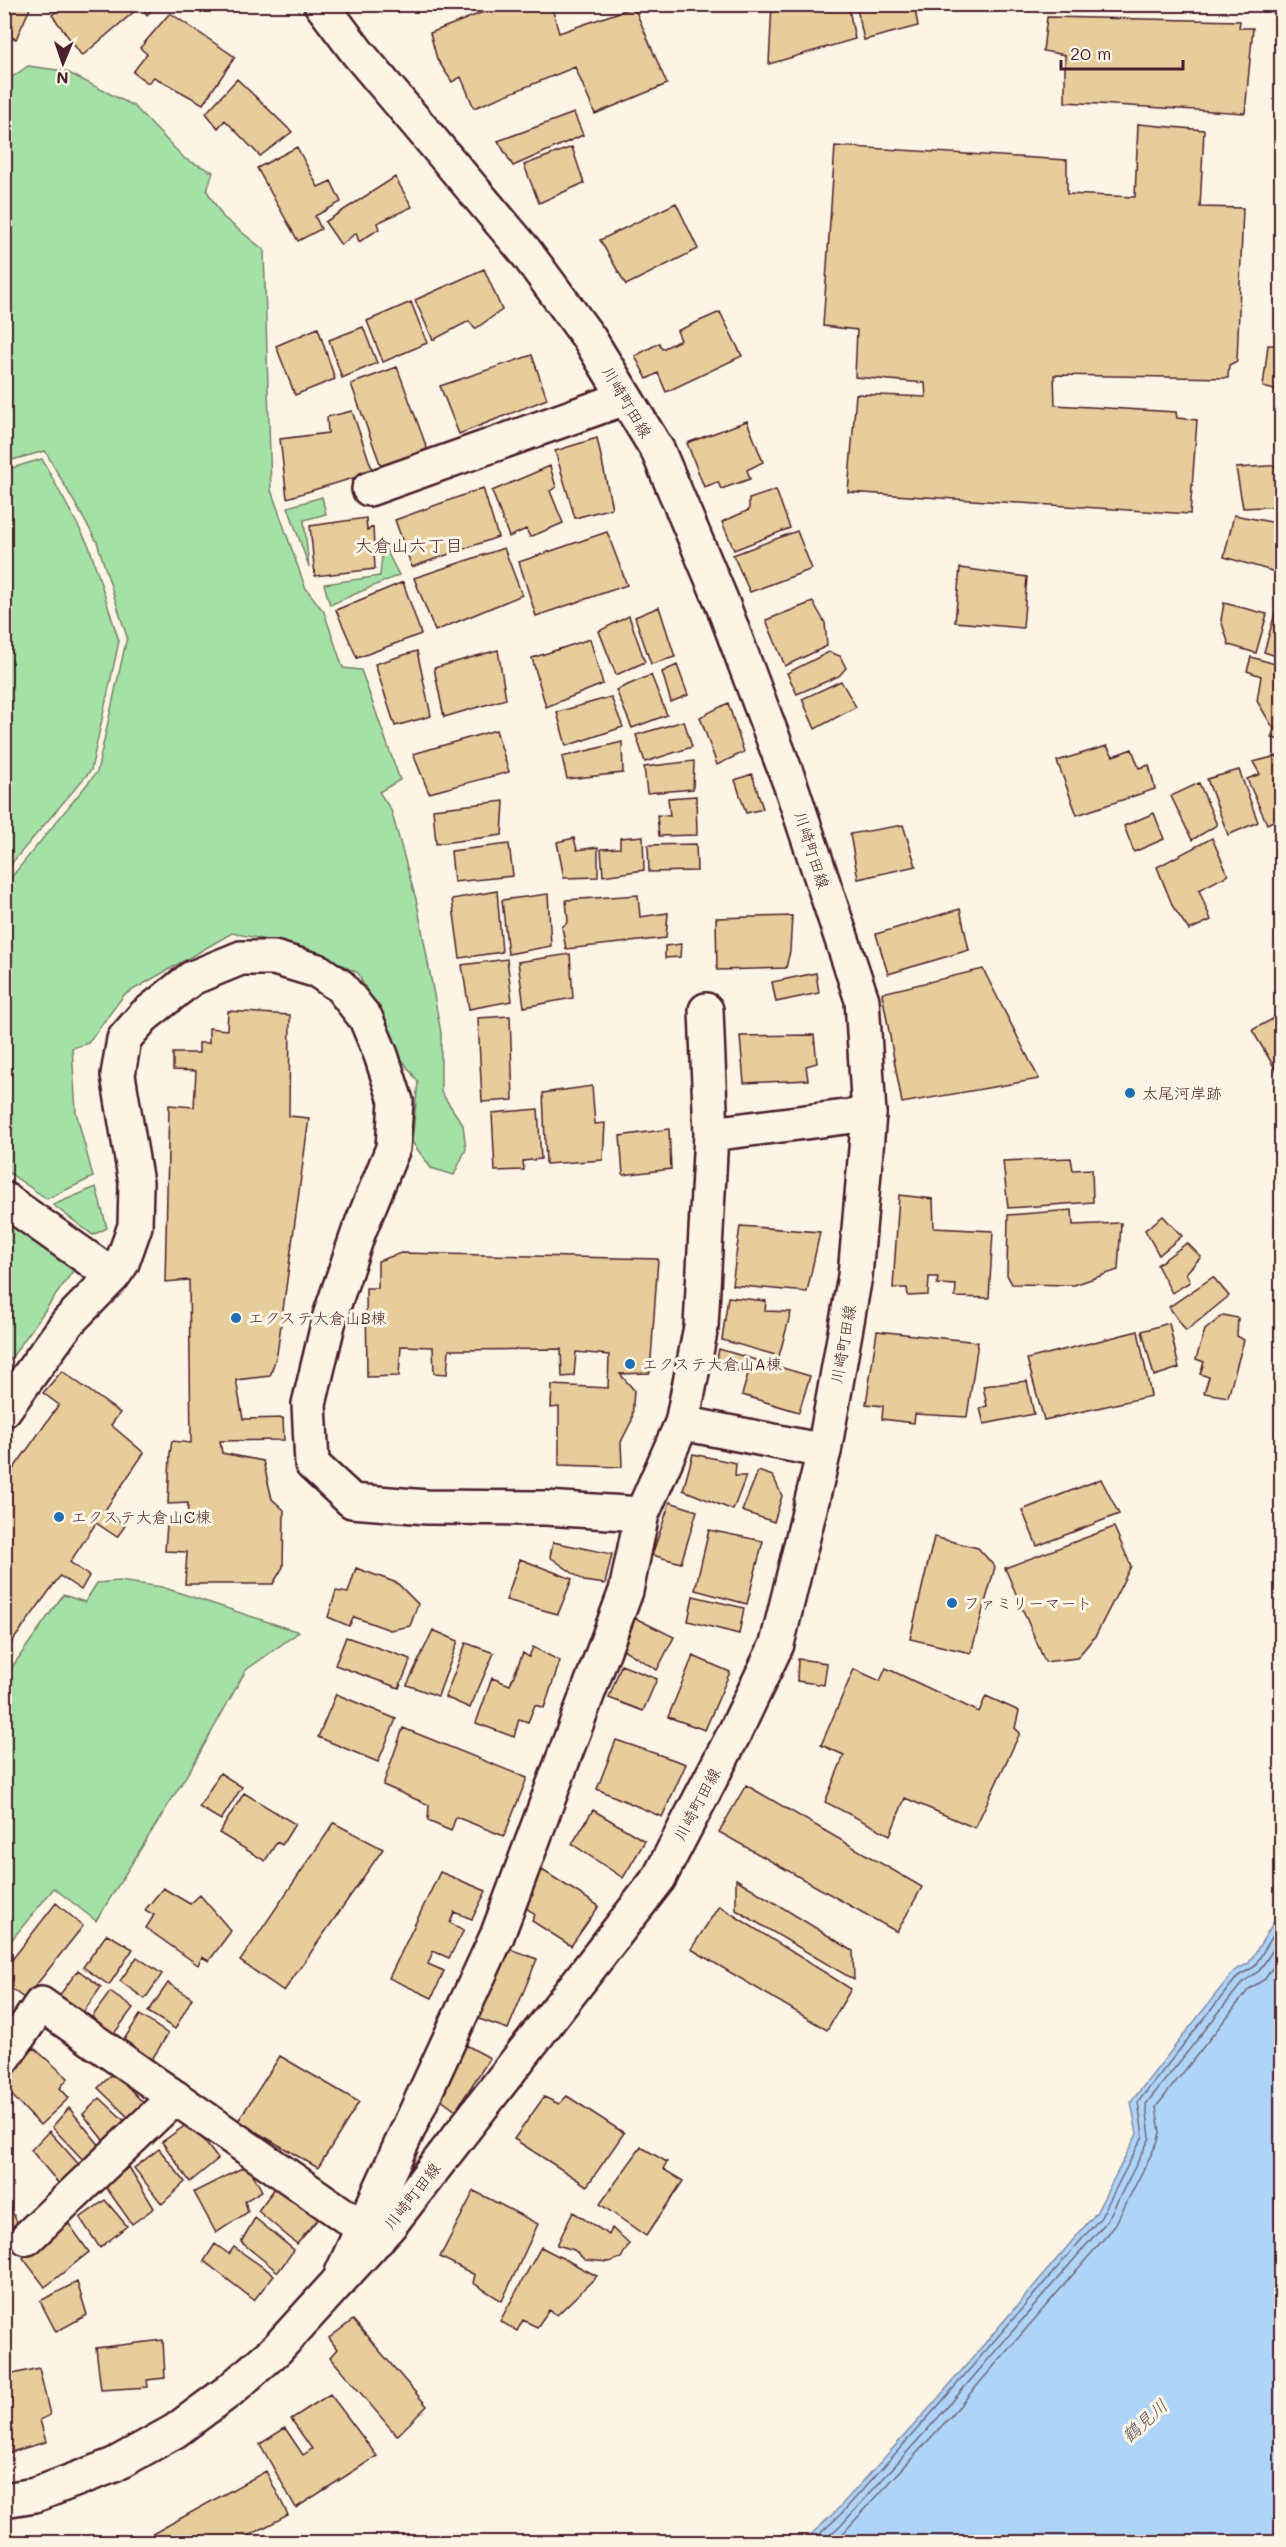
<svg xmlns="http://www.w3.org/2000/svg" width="1286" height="2547" viewBox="0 0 1286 2547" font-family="Mali,'Klee One',sans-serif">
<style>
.green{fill:#a4e1a7;stroke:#778069;stroke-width:1.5}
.water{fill:#aed4f7;stroke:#868ca5;stroke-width:1.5}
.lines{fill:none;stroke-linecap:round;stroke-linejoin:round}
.shore{stroke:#72677d;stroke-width:1.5}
.building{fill:#e7cd9c;stroke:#4a1f2b;stroke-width:1.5}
.street-casing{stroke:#4a1f2b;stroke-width:38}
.secondary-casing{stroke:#4a1f2b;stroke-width:38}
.street{stroke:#fcf5e5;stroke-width:33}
.secondary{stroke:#fcf5e5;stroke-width:33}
.poi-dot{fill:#1f6fb2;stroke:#fcf5e5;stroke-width:2}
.labels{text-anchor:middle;stroke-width:6;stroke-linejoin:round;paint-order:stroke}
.street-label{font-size:16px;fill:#4a1f2b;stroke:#fcf5e5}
.poi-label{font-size:16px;fill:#4a1f2b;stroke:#fcf5e5;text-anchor:start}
.neighbourhood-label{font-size:18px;fill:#4a1f2b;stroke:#fcf5e5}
.water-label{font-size:18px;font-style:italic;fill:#634c5e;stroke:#fcf5e5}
</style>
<rect width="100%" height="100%" fill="#fcf5e5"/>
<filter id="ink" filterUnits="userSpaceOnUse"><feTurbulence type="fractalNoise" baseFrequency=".0167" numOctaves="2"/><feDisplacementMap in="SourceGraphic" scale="12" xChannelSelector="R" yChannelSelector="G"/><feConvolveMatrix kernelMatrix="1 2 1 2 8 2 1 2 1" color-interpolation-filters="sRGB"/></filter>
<g filter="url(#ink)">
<path class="green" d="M28,66L65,71L134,106L185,159L213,172L207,191L223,217L264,250L271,490L305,587L324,612L343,668L361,670L400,780L379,792L391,810L417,903L441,1033V1092L463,1125L466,1149L454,1175L431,1168L412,1142L418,1082L396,1051L358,973L306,948L232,933L124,995L88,1043L72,1048L76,1112L93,1177L47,1199L5,1170V885L97,772L127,637L97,542L45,451L5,462L4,83Z
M42,459L89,546L119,641L91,770L5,871V470Z
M322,497L326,514L304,520L309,567L288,507Z
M383,544L399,575L330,605L324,584L380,576Z
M5,1183L92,1244L5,1367Z
M96,1187L107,1228L93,1235L53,1205Z
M119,1581L162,1587L299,1632L246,1670L193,1765L96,1921L54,1888L5,1948V1677L63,1595L85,1602L97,1583Z"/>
<path class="water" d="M1281,1910V2542H803L835,2512L934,2403L1096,2213L1137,2134L1131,2102L1234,1971L1249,1963Z"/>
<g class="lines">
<path class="shore" d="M811,2542L840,2515L938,2406L1101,2217L1143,2136L1138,2102L1238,1976L1254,1967L1282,1921
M822,2542L845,2521L944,2411L1107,2221L1150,2138L1146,2104L1243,1982L1259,1971L1282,1936
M835,2542L950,2417L1114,2227L1158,2141L1160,2132L1156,2107L1249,1989L1265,1979L1282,1953"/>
</g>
<path class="building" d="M4,4H32L16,39L4,34Z
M66,4H132L136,10L82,56L52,15Z
M139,4H159L147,15Z
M504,4H551L559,33L634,7L667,84L595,114L575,67L474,108L461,77L452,82L437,59L430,33Z
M772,4H848L855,39L769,64Z
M856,4H914L918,26L864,40Z
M921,4H952L923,13Z
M170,13L235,57L203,104L154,77L148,83L133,72L147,54L140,48Z
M1047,17L1240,21L1239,28H1253L1245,113L1065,102V55L1043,51Z
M237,79L292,132L260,156L225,120L218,128L206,113Z
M574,113L583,135L513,166L498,141Z
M1138,124L1204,130L1200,207L1243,208L1237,361L1229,365L1228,378L1054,375L1055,405L1176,412L1177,418L1197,420L1190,514L848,492L856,394L926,397L925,383L855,377L857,330L823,326L835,146L1067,160V194L1135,197Z
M297,147L318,187L331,181L341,202L315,216L321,229L298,241L257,168Z
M572,147L584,183L539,203L524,165Z
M395,177L412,207L377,223L379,229L359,242L356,233L341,245L325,222Z
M676,203L698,249L626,285L600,240Z
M484,269L502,310L475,329L469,321L433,340L415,300Z
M411,302L427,343L383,362L367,321Z
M720,312L742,356L666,392L658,373L647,379L635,356L659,343L662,349L681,340L677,331Z
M363,327L377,363L342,378L329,340Z
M318,328L335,379L295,395L276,346Z
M1268,345H1282V392L1263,387Z
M532,355L547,399L459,434L440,386Z
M397,367L428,451L382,469L351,384Z
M352,411L373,472L287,498L280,439L328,433L327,417Z
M747,421L763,462L747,470L750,479L721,489L718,482L704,487L687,443Z
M597,438L612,508L575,518L555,451Z
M1282,465V506L1243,508L1236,468Z
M550,466L556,487L550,491L563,523L530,537L526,529L509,537L492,491Z
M483,488L498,537L412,567L395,520Z
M776,490L790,528L734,550L722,522L749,510V499Z
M1234,515L1282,524V565L1279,573L1224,557Z
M366,518L367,530L373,527L375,569L315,576L310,526Z
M797,531L812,569L750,592L733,555Z
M607,532L627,585L536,616L519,562Z
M504,548L522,595L435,631L414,578Z
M960,568L1027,577L1023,628L955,622Z
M403,582L421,634L357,658L336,610Z
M813,602L825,623L827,646L785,666L766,620Z
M1224,603L1267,614L1256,653L1229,645L1221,620Z
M659,607L675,657L651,664L635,617Z
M1276,610L1282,611V658L1264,652Z
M629,616L645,662L616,675L599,631Z
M590,639L603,684L546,707L532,658Z
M498,650L506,699L444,717L434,668Z
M417,651L431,716L395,726L375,664Z
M829,652L840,656L846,668L839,676L797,694L787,673Z
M1251,657L1282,666L1281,740L1271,738L1274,729L1257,701L1261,676L1247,671Z
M677,665L688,695L671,702L662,672Z
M651,675L667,715L632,728L616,690Z
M841,681L856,707L815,729L802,699Z
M611,697L623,727L566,746L557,712Z
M728,703L744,752L717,765L700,717Z
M684,721L692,747L645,762L636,735Z
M496,730L509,772L429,793L413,754Z
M622,742L623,773L567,779L562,757Z
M1107,746L1113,756L1132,749L1139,768L1149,765L1155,789L1077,815L1057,761Z
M1277,756L1282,767V817L1267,824L1247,779L1260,774L1253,762Z
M694,761L693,789L647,793L644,767Z
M1239,770L1258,822L1228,835L1207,779Z
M752,774L763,809L746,813L735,780Z
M1199,783L1217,825L1192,840L1171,796Z
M696,796L697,835L659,836L657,815L670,816L668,798Z
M504,801L502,835L436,844L433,809Z
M1154,813L1164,839L1134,852L1124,826Z
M903,825L916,866L858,879L850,834Z
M643,836L644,870L603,876L601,849L620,848V838Z
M574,838L577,850L598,847V877L564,878L557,842Z
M1212,838L1228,875L1199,890L1211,920L1189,930L1173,907L1157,867Z
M509,844L513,876L454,882L451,851Z
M696,844L697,871L649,872L648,845Z
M497,891L502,952L460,958L452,899Z
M548,894L551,946L508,954L502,900Z
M638,895L640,917L668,913L666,938L566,949L562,927L568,922L566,900Z
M960,909L969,950L888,974L876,934Z
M792,916L790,951L786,968L717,970L716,918Z
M681,944L680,957L665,958V946Z
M570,954L573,998L524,1007L518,962Z
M507,959L512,1001L469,1009L462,965Z
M983,969L1039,1079L902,1103L882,993Z
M816,973L819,993L776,1002L772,982Z
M228,1011L290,1015L289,1116L309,1118L277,1354L270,1376L236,1380L243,1419L283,1418L284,1440L220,1441L222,1453L263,1461L272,1499L284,1510L283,1567L273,1584H185L187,1552L165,1551L167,1524L187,1525L188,1503L168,1504L170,1453L172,1441L191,1443L189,1280L165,1282L169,1105L194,1107L196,1071L173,1070V1053H199V1043H209V1028L227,1030Z
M1280,1015L1282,1018V1080L1252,1030Z
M510,1016L513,1100L482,1102L478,1018Z
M814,1035L817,1063L806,1066L808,1080L744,1083L740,1036Z
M592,1086L595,1124L605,1123L603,1160L546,1164L543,1093Z
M538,1109L541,1159L523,1161L524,1170L495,1171L492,1113Z
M669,1129L671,1169L623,1175L620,1136Z
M1071,1158L1073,1170L1092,1169L1093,1202L1008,1208L1003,1161Z
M899,1195L933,1199L934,1228L993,1231L989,1298L955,1297L956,1285L937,1284L938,1277H929L928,1295L908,1296L907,1288H893Z
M1072,1210L1073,1225L1121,1223L1118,1270L1074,1285L1012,1284L1007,1275L1008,1215Z
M1163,1216L1182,1236L1159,1255L1145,1230Z
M740,1226L820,1232L807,1292L732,1285Z
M1187,1243L1201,1257L1186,1273L1190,1282L1172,1293L1157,1265Z
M401,1253L658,1259L650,1373L620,1374L634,1390L632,1420L621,1442L622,1467L559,1465V1407L551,1408L552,1385L608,1388L609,1355L576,1352L574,1376L562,1377L561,1349L449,1350L447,1374L434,1373L433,1347L401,1346L399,1376L367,1377L366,1288H378V1261Z
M1213,1277L1229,1296L1186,1331L1169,1307Z
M728,1297L766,1301L765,1311L791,1312L779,1356L722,1340Z
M1223,1315L1238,1318L1237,1336L1244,1340L1228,1397L1204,1393L1209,1377L1200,1374L1204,1362L1196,1359L1205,1330Z
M1169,1323L1179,1368L1154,1376L1142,1331Z
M877,1331L978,1342L967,1417L915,1414L914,1423L882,1419L883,1406L866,1404Z
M1138,1331L1151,1396L1044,1420L1027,1359Z
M719,1349L810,1376L799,1412L742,1395L748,1374L716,1364Z
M62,1371L120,1413L111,1425L144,1453L105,1510L125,1526L117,1537L96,1523L70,1562L89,1576L81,1590L60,1576L4,1653V1482L59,1405L43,1393Z
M1027,1381L1034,1414L984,1424L980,1408L987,1406L983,1386Z
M693,1454L736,1463L735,1476H746L733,1510L683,1490Z
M758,1471L773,1476L782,1496L774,1522L742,1511Z
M1101,1479L1119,1514L1037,1546L1022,1510Z
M670,1502L697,1511L681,1563L652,1555Z
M1114,1527L1131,1566L1096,1635L1077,1658L1045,1662L1005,1568Z
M709,1530L763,1541L747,1604L695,1590Z
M934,1537L978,1548L995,1567L971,1653L910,1639Z
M553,1542L612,1554L605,1584L584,1581L550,1557Z
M520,1559L572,1579L558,1614L506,1600Z
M356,1568L397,1583L418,1604L410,1626L390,1630L354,1617L349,1626L328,1617L336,1591L348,1593Z
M693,1596L744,1608L739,1634L688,1621Z
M635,1618L674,1637L657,1670L621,1648Z
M433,1630L458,1641L438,1696L407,1685Z
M346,1637L411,1659L399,1688L335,1665Z
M466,1643L494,1653L470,1708L445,1697Z
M533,1647L560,1661L544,1708L535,1705L528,1722L519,1719L514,1737L476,1723L492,1678L510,1685L523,1653L529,1657Z
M693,1656L730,1672L705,1730L668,1717Z
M798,1659L827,1663L824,1685L797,1681Z
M621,1665L657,1679L643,1711L609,1698Z
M886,1668L979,1712L986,1696L1019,1711L1015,1728L1020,1733L975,1828L905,1798L890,1835L825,1802L844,1755L821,1745L854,1669L880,1681Z
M336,1694L396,1719L378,1762L318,1737Z
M403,1728L527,1778L504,1836L456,1817L451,1831L428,1821L429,1805L383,1785Z
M616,1740L686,1764L662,1817L597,1789Z
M220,1773L242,1787L221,1820L199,1807Z
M746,1785L922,1887L897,1932L719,1832Z
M244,1793L295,1824L282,1845L277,1842L265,1861L219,1833Z
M593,1810L645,1841L623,1878L572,1844Z
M334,1823L383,1849L284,1991L240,1961Z
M542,1870L599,1906L571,1946L532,1921L535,1915L523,1905L533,1895L528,1889Z
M440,1872L486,1891L472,1919L454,1912L450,1923L464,1930L449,1958L433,1951L428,1964L444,1971L432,1998L389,1978Z
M736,1879L853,1951L854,1980L736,1910Z
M163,1888L190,1904L200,1895L231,1931L209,1961L202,1957L198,1965L146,1928L154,1915L145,1910Z
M56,1903L83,1926L25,1999L4,1983V1970Z
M719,1906L851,1989L827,2030L691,1949Z
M107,1934L133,1949L109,1985L83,1967Z
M504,1947L537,1959L508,2029L476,2018Z
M137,1957L162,1974L145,1999L120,1981Z
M78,1970L101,1987L80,2017L56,2000Z
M168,1983L192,1998L175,2029L148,2012Z
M110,1992L133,2008L110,2039L87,2024Z
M140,2015L168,2034L147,2067L119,2047Z
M466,2045L490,2058L456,2110L437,2096Z
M34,2048L68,2078L60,2088L69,2098L40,2125L4,2087V2083Z
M280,2056L359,2102L318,2168L238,2121Z
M114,2072L149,2109L134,2123L98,2088Z
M567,2096L624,2133L587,2186L514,2139L544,2097L559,2104Z
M100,2098L129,2125L109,2148L83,2114Z
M69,2108L101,2147L85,2162L52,2127Z
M190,2122L218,2159L190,2182L162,2142Z
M49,2131L83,2169L64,2190L31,2150Z
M641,2147L667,2162L663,2169L683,2181L646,2236L600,2204Z
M159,2149L185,2182L162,2204L134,2168Z
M248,2165L262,2191L245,2201L248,2212L216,2233L194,2192Z
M129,2167L154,2208L132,2224L105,2186Z
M275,2188L318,2219L297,2244L258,2211Z
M474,2191L538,2224L502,2301L473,2283L475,2275L440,2257Z
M6,2199L18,2224L8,2232L4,2225Z
M105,2200L127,2226L100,2248L80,2218Z
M573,2212L609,2235L612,2228L629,2244L621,2258L609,2262L585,2260L574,2250L557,2245Z
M255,2218L294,2250L278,2272L241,2242Z
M69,2224L89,2252L45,2287L23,2258Z
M215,2244L229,2254L234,2247L274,2275L254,2300L204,2261Z
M541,2247L597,2276L557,2315L549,2310L537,2327L523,2320L517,2331L500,2321Z
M77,2282L87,2315L56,2332L40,2301Z
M353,2320L427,2406L397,2436L330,2357L337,2349L329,2338Z
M163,2340L165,2378L147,2380L148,2387L101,2390L96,2348Z
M39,2368L50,2415L40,2420L46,2442L4,2454V2376Z
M330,2394L377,2456L296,2508L260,2444L285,2428L303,2455L312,2449L291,2419Z
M266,2471L288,2515L237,2542H138Z"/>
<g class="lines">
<defs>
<path id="street" d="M369,489L625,398
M706,1010L711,1134
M4,1199L113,1276
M4,1410L68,1322L113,1276L122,1263L135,1226L136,1183L118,1075L124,1039L144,1016L192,978L241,958H274L318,971L340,986L366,1019L381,1055L396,1101L393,1148L359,1231L330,1316L309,1404L312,1464L352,1501L427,1507L545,1508L642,1514
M682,1423L824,1451
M4,2058L41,2004L378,2239
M27,2238L175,2097
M342,2273L497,1936L626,1591L642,1514L682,1423L701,1327L711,1134L869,1114"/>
<path id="secondary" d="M4,2500L35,2495L114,2465L175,2431L229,2391L277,2349L389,2226L659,1878L736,1730L777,1644L824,1451L855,1276L869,1114L862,1000L791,786L721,600L658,451L589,338L525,251L357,52L321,4"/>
</defs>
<use href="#street" class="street-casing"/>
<use href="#secondary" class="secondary-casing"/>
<use href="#street" class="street"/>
<use href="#secondary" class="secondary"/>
</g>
</g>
<g class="poi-dot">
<circle cx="1130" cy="1093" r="6"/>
<circle cx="236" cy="1318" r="6"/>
<circle cx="630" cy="1364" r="6"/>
<circle cx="59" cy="1517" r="6"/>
<circle cx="952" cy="1603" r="6"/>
</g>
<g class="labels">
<g class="street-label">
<text transform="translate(627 402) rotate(59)" y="6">川崎町田線</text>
<text transform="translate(812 850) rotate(72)" y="6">川崎町田線</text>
<text transform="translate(843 1344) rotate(-80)" y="6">川崎町田線</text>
<text transform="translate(697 1804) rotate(-62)" y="6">川崎町田線</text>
<text transform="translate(412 2196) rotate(-52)" y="6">川崎町田線</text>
</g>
<g class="poi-label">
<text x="1142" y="1099">太尾河岸跡</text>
<text x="248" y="1324">エクステ大倉山B棟</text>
<text x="642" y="1370">エクステ大倉山A棟</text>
<text x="71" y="1523">エクステ大倉山C棟</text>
<text x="964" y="1609">ファミリーマート</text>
</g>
<g class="neighbourhood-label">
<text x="409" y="552">大倉山六丁目</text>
</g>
<g class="water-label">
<text transform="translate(1145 2421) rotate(-42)" y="6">鶴見川</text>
</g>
</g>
<rect width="1286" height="2547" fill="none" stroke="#fcf5e5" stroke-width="24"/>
<rect x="12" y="12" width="1262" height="2523" fill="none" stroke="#4a1f2b" stroke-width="2" filter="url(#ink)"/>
<g transform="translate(63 63) rotate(182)" stroke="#fcf5e5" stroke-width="4.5" paint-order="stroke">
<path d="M0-4.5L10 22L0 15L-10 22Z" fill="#4a1f2b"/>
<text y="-9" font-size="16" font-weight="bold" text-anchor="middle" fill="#4a1f2b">N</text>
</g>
<path d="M1061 60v9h122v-9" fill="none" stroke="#4a1f2b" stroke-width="3"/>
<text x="1070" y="60" font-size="18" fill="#4a1f2b" stroke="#fcf5e5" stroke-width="4.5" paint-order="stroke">20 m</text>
</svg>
